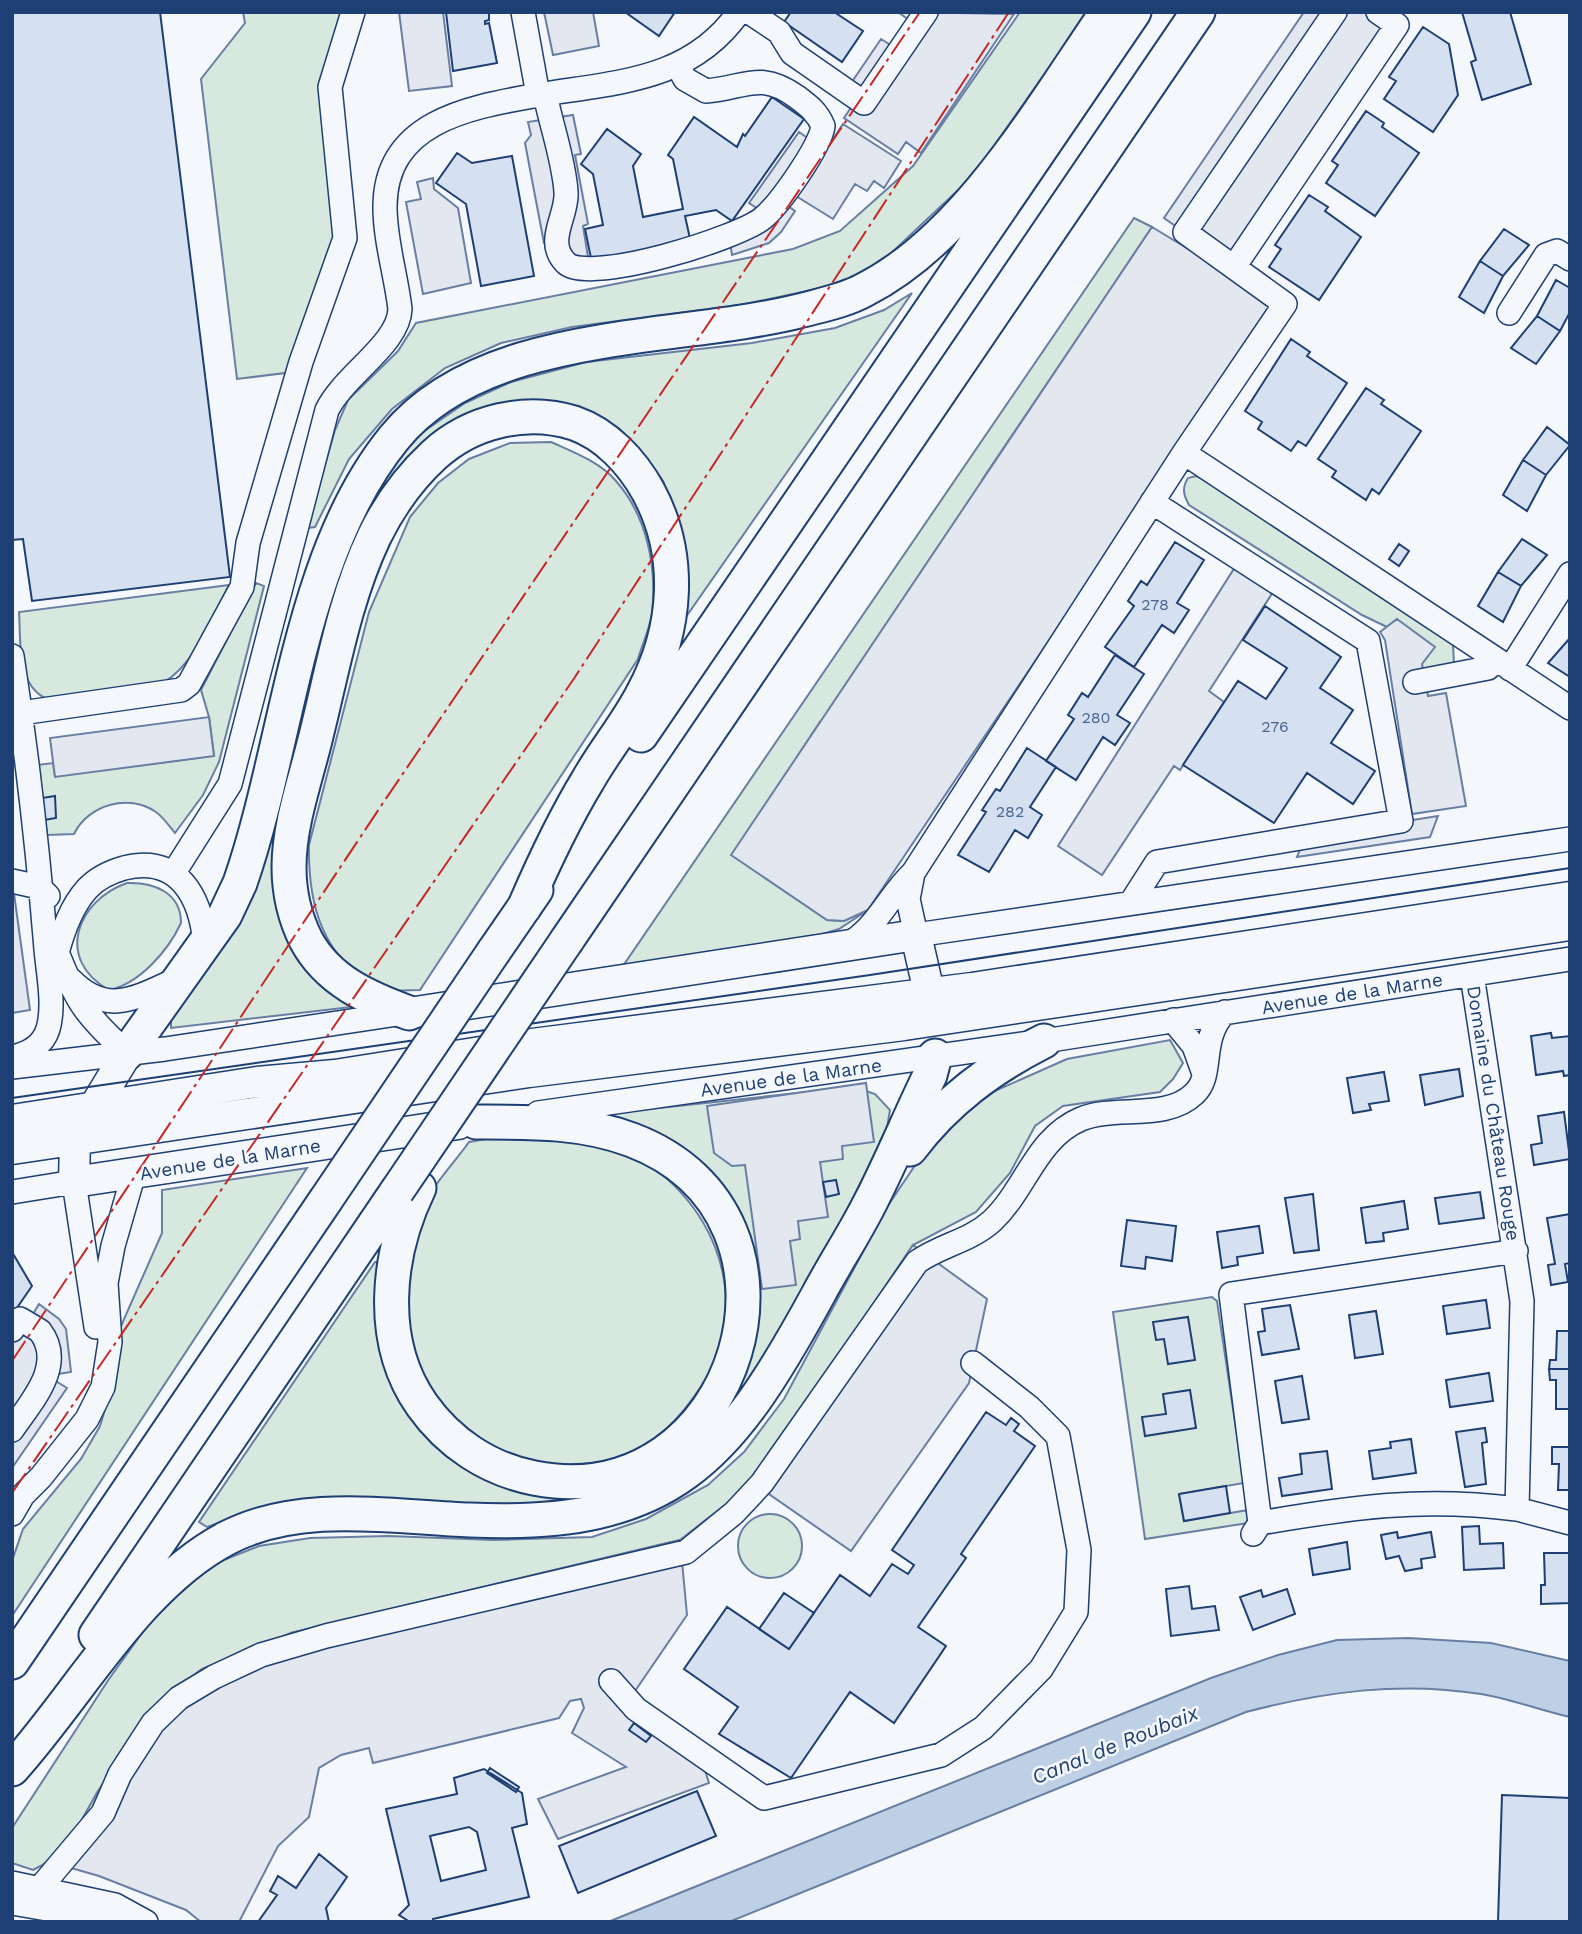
<svg xmlns="http://www.w3.org/2000/svg" width="1582" height="1934" viewBox="0 0 1582 1934" font-family="'Work Sans',sans-serif">
<style>
.green{fill:#d7e8df;stroke:#687fa3;stroke-width:2}
.parking{fill:#e3e8f0;stroke:#687fa3;stroke-width:2}
.water{fill:#bed0e5;stroke:#687fa3;stroke-width:2}
.building{fill:#d5e0f0;stroke:#1d3f73;stroke-width:2;fill-rule:evenodd}
.lines{fill:none;stroke-linecap:round;stroke-linejoin:round}
.minor-casing{stroke:#1d3f73;stroke-width:26}
.major-casing{stroke:#1d3f73;stroke-width:33}
.highway-casing{stroke:#1d3f73;stroke-width:37}
.minor{stroke:#f4f7fb;stroke-width:23}
.major{stroke:#f4f7fb;stroke-width:30}
.highway{stroke:#f4f7fb;stroke-width:33}
.tram{stroke:#1d3f73;stroke-width:2}
.highway-bridge-casing{stroke:#1d3f73;stroke-width:37;stroke-linecap:butt}
.highway-bridge{stroke:#f4f7fb;stroke-width:33}
.power{stroke:#c62828;stroke-width:2;stroke-dasharray:24 5 3.5 5;stroke-linecap:butt}
.labels{text-anchor:middle;stroke-width:5;stroke-linejoin:round;paint-order:stroke}
.number-label{font-size:16px;fill:#4b6792}
.street-label{font-size:19px;fill:#1d3f73;stroke:#f4f7fb}
.water-label{font-size:21px;font-style:italic;fill:#1d3f73;stroke:#f4f7fb}
</style>
<rect width="100%" height="100%" fill="#f4f7fb"/>
<path class="green" d="M243,12H344L323,76L341,224L293,372L237,379L201,79L245,23Z
M1020,12H1088L972,177L889,255L857,277L812,290L740,305L572,327L501,343L445,368L392,409L349,459L315,527L307,528L335,430L348,400L398,351L416,323L793,249L840,231L913,166Z
M1134,218L1152,227L1102,302L1217,389L1094,314L982,480L1071,607L1066,615L944,538L921,572L1041,652L1034,662L913,584L828,711L948,791L941,800L820,722L797,757L916,837L911,845L791,766L732,855L827,920L844,921L868,910L839,929L809,938L623,966Z
M912,293L681,624L682,536L663,481L635,444L604,419L566,404L522,401L483,409L420,447L275,856L360,1006L171,1028V1013L229,939L254,888L320,623L357,521L407,443L465,403L511,382L586,362L752,343L835,328L884,310Z
M551,442C573,452 600,462 616,481C647,516 657,567 652,613C650,628 642,645 638,659L420,990C410,990 398,991 388,990C380,989 371,981 364,977C318,949 308,896 309,845L369,612L410,517L438,483L469,459L510,443Z
M1196,476L1207,480L1453,644L1454,665L1424,672L1397,619L1387,627L1362,615L1189,505C1183,494 1182,488 1188,478Z
M256,583L264,586L219,762L203,795L175,833C170,827 163,817 156,812C128,793 88,805 74,834L47,835L37,765L53,763L55,776L214,756L209,717L201,690Z
M229,585C211,619 196,663 163,683L45,698C16,683 21,640 19,612Z
M127,883C153,882 181,892 181,923C168,951 139,984 109,990C55,960 76,901 127,883Z
M1170,1040L1183,1063L1173,1079L1160,1092L1063,1106L1035,1126L1010,1173L976,1212L913,1245L753,1483L680,1540L291,1633L98,1791C82,1820 65,1856 33,1870L12,1863V1828L109,1679L165,1601L219,1562L259,1546L310,1538L388,1536L494,1540L592,1537L646,1519L708,1485L744,1452L784,1399L887,1207L922,1155L961,1106L1067,1059Z
M854,1087L875,1094L890,1110L886,1134L813,1275L739,1400L619,1492L544,1506L236,1517L207,1527L199,1522L375,1262H381L409,1401L569,1489L715,1417L739,1232L593,1115Z
M519,1133C543,1136 593,1137 613,1145C659,1164 697,1201 715,1247C733,1293 729,1347 700,1388C685,1410 669,1430 646,1444C598,1473 527,1471 479,1440C453,1424 432,1396 419,1368C398,1324 408,1253 424,1207C432,1185 455,1162 469,1142Z
M307,1168L12,1616V1561L23,1529L81,1459L100,1426L112,1386L121,1326L162,1233V1190Z
M1212,1297L1217,1301L1244,1483L1179,1494L1184,1521L1248,1510V1523L1145,1539L1113,1312Z
M738 1546a32 32 0 1 1 64 0a32 32 0 1 1-64 0Z"/>
<path class="parking" d="M399,12H443L452,86L409,91Z
M544,12H593L599,46L553,55Z
M898,12L1014,14L921,153L906,142L898,154L844,118L852,106L841,98L881,39L892,46L909,20Z
M1304,12H1378L1397,25L1234,267L1164,218Z
M573,115L581,154L575,155L588,224L583,226L588,257L557,261L544,243L525,143L531,135L528,122Z
M843,124L901,161L884,188L874,181L867,191L855,184L833,219L796,196Z
M799,132L822,148L785,204L795,211L781,232L769,243L732,255L727,224L761,211L749,203Z
M433,178L434,189L458,208L471,283L423,294L406,202L421,199L417,182Z
M1152,227L1276,302L868,910L844,921L827,920L731,855Z
M1237,564L1275,589L1209,691L1224,702L1180,770L1174,766L1102,875L1058,846Z
M1397,619L1435,647L1422,664L1428,696L1446,693L1466,806L1412,814L1385,640L1380,632Z
M209,717L214,756L55,777L50,738Z
M1438,816L1430,837L1297,857L1305,837Z
M12,879L30,1010L12,1013Z
M866,1083L874,1142L842,1146L843,1159L820,1162L828,1217L798,1221L800,1239L790,1241L796,1285L762,1289L745,1165L732,1166L714,1153L707,1106Z
M913,1245L987,1299L969,1383L851,1551L753,1483Z
M39,1304L59,1319L66,1329L71,1372L58,1374L54,1380L67,1388L12,1468V1319H30Z
M680,1540L687,1615L635,1691L609,1694L702,1761L709,1783L558,1839L538,1799L626,1767L572,1733L584,1708L581,1699L570,1701L559,1718L373,1763L369,1748L341,1755L319,1768L309,1817L278,1846L239,1922H201L186,1910L99,1876L50,1862L80,1823L98,1791L157,1703L202,1669L291,1633Z"/>
<path class="water" d="M1408,1638L1491,1643L1570,1661V1717C1540,1710 1511,1699 1481,1694C1400,1681 1323,1692 1246,1712L729,1922H608L1211,1678L1278,1655L1337,1640Z"/>
<path class="building" d="M12,12H160L230,577L32,601L23,539L12,540Z
M446,12H489V20L485,21V24L489,23L497,63L453,71Z
M625,12H675L659,36Z
M791,12H834L863,31L842,62L784,22Z
M1462,12H1510L1531,84L1482,100L1471,62L1476,60Z
M1423,27L1449,44L1458,95L1433,132L1384,99L1396,81L1389,77Z
M772,97L804,119L732,221L716,210L685,216L691,243L592,263L585,229L603,225L593,174L581,164L607,129L641,154L633,166L643,217L683,209L673,159L668,155L694,117L737,147L743,134L745,136Z
M1366,111L1384,123L1382,127L1419,153L1375,216L1326,183L1338,165L1332,161Z
M457,153L472,163L512,156L534,276L481,286L466,204L436,183Z
M1309,195L1328,207L1325,211L1361,237L1319,300L1269,267L1281,249L1275,245Z
M1504,229L1529,245L1503,276L1480,261Z
M1480,261L1503,276L1484,313L1459,297Z
M1556,280L1570,288V312L1560,331L1537,316Z
M1537,316L1560,331L1536,364L1511,348Z
M1291,339L1310,352L1307,356L1347,383L1306,446L1298,441L1291,451L1258,429L1262,422L1245,411Z
M1366,388L1384,400L1381,404L1421,431L1379,494L1372,489L1366,500L1332,477L1336,471L1318,459Z
M1547,427L1570,445L1546,475L1523,460Z
M1523,460L1546,475L1527,511L1503,495Z
M1522,539L1547,555L1521,586L1498,572Z
M1175,542L1204,560L1177,603L1189,610L1174,633L1162,625L1134,667L1105,647L1134,606L1128,601L1141,581L1147,585Z
M1399,544L1409,551L1399,566L1389,559Z
M1498,572L1521,586L1503,622L1478,606Z
M1265,606L1341,657L1320,688L1353,710L1331,743L1375,771L1353,804L1307,773L1274,823L1183,765L1238,681L1266,699L1287,668L1243,640Z
M1570,638V677L1548,663Z
M1115,655L1144,674L1117,715L1130,723L1115,745L1103,737L1076,780L1046,761L1074,719L1068,715L1082,693L1088,697Z
M1027,748L1056,767L1030,807L1042,815L1028,838L1015,830L989,872L958,855L986,812L982,810L996,789L1000,791Z
M55,796L56,818L44,820L42,798Z
M1551,1033L1552,1038L1570,1036V1075L1564,1076L1563,1071L1536,1075L1531,1036Z
M1459,1069L1463,1096L1425,1105L1420,1075Z
M1384,1072L1389,1101L1369,1104L1371,1110L1353,1113L1347,1078Z
M1564,1112L1570,1159L1534,1165L1531,1145L1542,1143L1538,1116Z
M836,1180L839,1194L826,1197L823,1182Z
M1480,1192L1484,1218L1439,1224L1435,1198Z
M1313,1194L1319,1250L1294,1253L1285,1198Z
M1404,1201L1408,1229L1383,1233L1384,1241L1366,1243L1361,1208Z
M1570,1214V1263L1565,1264L1568,1282L1551,1285L1548,1265L1555,1264L1547,1218Z
M1127,1220L1176,1226L1172,1261L1146,1257L1145,1269L1121,1266Z
M1259,1226L1263,1253L1237,1257L1238,1265L1222,1268L1217,1232Z
M12,1252L32,1286L12,1315Z
M1486,1300L1490,1328L1447,1334L1443,1306Z
M1290,1305L1299,1349L1262,1355L1258,1332L1265,1331L1262,1309Z
M1376,1311L1383,1354L1355,1358L1349,1315Z
M1188,1317L1195,1360L1168,1364L1164,1339L1156,1340L1153,1322Z
M1557,1331H1570V1369H1549L1550,1360H1556Z
M1549,1369H1570V1409H1556V1380H1550Z
M1489,1373L1493,1401L1450,1407L1446,1380Z
M1302,1376L1309,1419L1282,1423L1275,1381Z
M1190,1390L1196,1428L1145,1436L1142,1417L1166,1414L1163,1394Z
M986,1412L1006,1425L1011,1418L1019,1424L1014,1431L1035,1446L961,1554L966,1558L918,1627L946,1646L894,1723L850,1692L791,1778L719,1734L738,1707L684,1669L727,1607L789,1649L840,1575L870,1596L892,1564L908,1574L914,1565L892,1550Z
M1485,1428L1487,1442L1482,1443L1486,1484L1465,1487L1456,1432Z
M1411,1439L1416,1473L1373,1479L1369,1451L1391,1448L1390,1442Z
M1552,1447H1570V1490H1558L1559,1464H1552Z
M1327,1451L1332,1489L1282,1496L1279,1478L1302,1474L1300,1454Z
M1226,1486L1230,1513L1184,1521L1179,1494Z
M1479,1526L1480,1544L1503,1543L1504,1568L1464,1570L1462,1527Z
M1397,1532L1398,1538L1431,1532L1435,1557L1421,1559L1422,1568L1405,1571L1399,1556L1386,1559L1381,1535Z
M1347,1542L1350,1569L1313,1575L1309,1549Z
M1544,1553H1569L1570,1603L1541,1604V1585H1545Z
M1189,1586L1192,1609L1215,1606L1219,1630L1171,1636L1166,1589Z
M1287,1589L1295,1614L1253,1630L1240,1597L1261,1590L1263,1597Z
M784,1593L814,1613L789,1649L759,1629Z
M634,1723L651,1736L646,1742L629,1730Z
M490,1768L519,1787L516,1792L487,1773Z
M484,1769L522,1793L527,1824L512,1828L529,1897L433,1919L434,1922H410L399,1915L409,1905L386,1809L457,1794L454,1778ZM469,1827L477,1832L486,1870L441,1881L430,1836Z
M697,1791L716,1836L578,1893L559,1846Z
M1502,1795L1570,1798V1922H1498Z
M319,1854L347,1877L326,1908L329,1922H258L277,1895L270,1891L278,1876L296,1888Z"/>
<g class="lines">
<defs>
<path id="minor" d="M523,12L538,95C615,82 690,82 739,12
M749,12L779,32L792,53L864,103L926,12
M545,94C551,125 564,160 566,192C568,216 544,241 566,263C589,285 739,238 763,218C780,204 820,147 823,126C817,112 809,106 797,97C760,70 745,88 706,91L685,79L678,66
M1234,267L1397,25L1378,12
M1509,313L1546,255L1557,251L1570,259
M1184,453L1570,708
M12,656C27,753 38,851 46,949C48,973 55,1005 48,1029C43,1045 28,1054 12,1057
M1510,669L1570,574
M1415,682L1488,668L1495,659
M21,713L181,690L189,684L242,587L248,543L301,362L345,238L330,87L353,12
M913,873L908,899L916,935L1570,839
M173,874L230,784L327,410C344,375 399,344 400,309C396,275 385,241 385,207C385,120 472,107 538,95
M12,881L39,887L48,896
M1132,901L1157,862L1401,821L1368,641L1152,502
M54,945C77,1001 81,1011 127,1053
M846,945C876,930 889,895 913,873L1184,453L1285,304L1185,232L1335,12
M57,953C63,930 71,907 87,889C97,878 110,872 124,868C179,854 201,898 205,944
M1472,975L1522,1301L1517,1509L1570,1523
M71,980C108,1018 139,996 180,978
M1173,1020L1194,1046L1203,1071
M12,1067L165,1049L404,1013
M538,1113L1044,1041L1570,959
M12,1192L74,1182L96,1327
M12,1330L20,1319L40,1331C66,1365 31,1402 12,1430
M12,1514L23,1495L41,1477L87,1419L103,1387L110,1342L106,1283L113,1246L134,1173
M1260,1523C1353,1507 1421,1497 1517,1509
M1253,1534L1260,1523L1231,1294L1516,1251
M611,1681L636,1709L764,1798L941,1755L983,1728L1041,1669L1076,1612L1079,1550L1058,1436L1029,1407L973,1363
M12,1883L115,1905L146,1922
M39,1889L103,1813L120,1774L153,1723L179,1698L214,1677L261,1655L326,1636L686,1552L734,1513L762,1483L917,1262C941,1245 970,1241 992,1221C1026,1189 1036,1138 1081,1119C1115,1105 1166,1121 1194,1094C1215,1075 1198,1040 1225,1012
M12,1903L122,1922"/>
<path id="major" d="M409,1013L916,935L934,1014
M127,1053L75,1139L74,1182L458,1124
M12,1120L257,1082L335,1075L532,1044L972,988L1570,897
M12,1149L529,1072L904,1025L1570,925"/>
<path id="highway" d="M641,735L1134,12
M567,940L1198,12
M494,951L536,890
M409,1013C368,998 328,981 306,940C295,918 289,892 289,867C289,825 305,781 315,740C332,673 344,600 374,537C389,506 408,479 434,455C471,421 526,408 574,423C606,434 632,462 648,491C683,555 677,630 643,693C627,724 605,750 588,780C563,821 543,864 524,908
M127,1053L225,915L240,883C289,742 298,556 394,438C483,328 674,342 799,311C821,305 844,301 864,290C967,238 1043,105 1107,12
M910,1149C946,1101 991,1068 1044,1041
M419,1188C387,1254 377,1341 422,1405C449,1443 488,1469 534,1478C739,1518 832,1216 632,1140C582,1121 529,1122 476,1122
M96,1635L397,1191
M12,1662L325,1201
M12,1769C79,1695 137,1585 227,1538C300,1500 391,1517 470,1520C671,1529 728,1460 818,1295C835,1263 855,1233 871,1201C892,1160 910,1116 930,1075L935,1056"/>
</defs>
<use href="#minor" class="minor-casing"/>
<use href="#major" class="major-casing"/>
<use href="#highway" class="highway-casing"/>
<use href="#minor" class="minor"/>
<use href="#major" class="major"/>
<use href="#highway" class="highway"/>
<path class="tram" d="M12,1098L870,975L1570,868"/>
<defs>
<path id="highway-bridge" d="M397,1191L567,940
M325,1201L494,951"/>
</defs>
<use href="#highway-bridge" class="highway-bridge-casing"/>
<use href="#highway-bridge" class="highway-bridge"/>
<path class="power" d="M12,1361L383,803L920,12
M12,1493L573,680L1009,12"/>
</g>
<g class="labels">
<g class="number-label">
<text x="1155" y="610">278</text>
<text x="1096" y="723">280</text>
<text x="1275" y="732">276</text>
<text x="1010" y="817">282</text>
</g>
<g class="street-label">
<text transform="translate(1352 993) rotate(-9)" y="7">Avenue de la Marne</text>
<text transform="translate(791 1077) rotate(-8)" y="7">Avenue de la Marne</text>
<text transform="translate(1494 1113) rotate(81)" y="7">Domaine du Château Rouge</text>
<text transform="translate(230 1159) rotate(-9)" y="7">Avenue de la Marne</text>
</g>
<g class="water-label">
<text transform="translate(1115 1745) rotate(-22)" y="7">Canal de Roubaix</text>
</g>
</g>
<rect width="1582" height="1934" fill="none" stroke="#1d3f73" stroke-width="28"/>
</svg>
